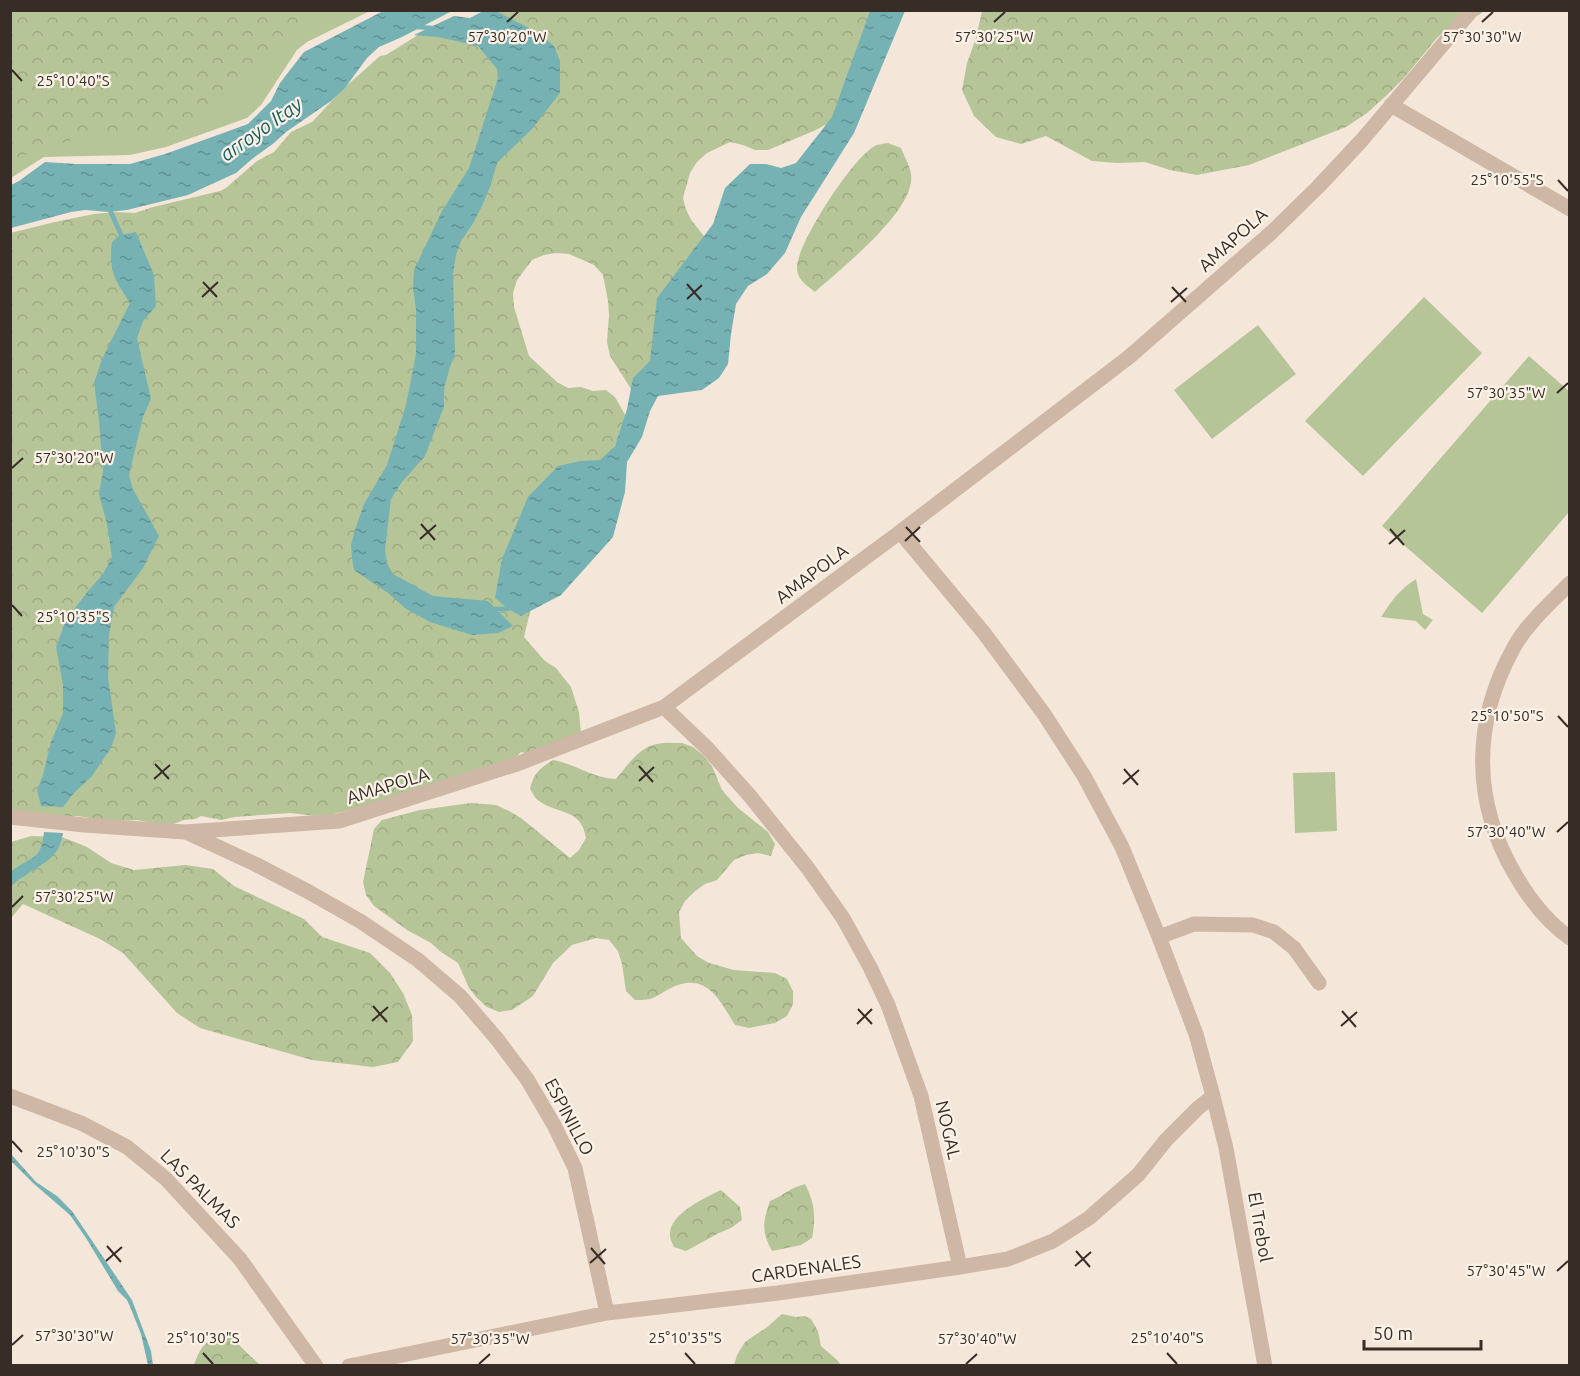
<svg xmlns="http://www.w3.org/2000/svg" width="1580" height="1376" viewBox="0 0 1580 1376" font-family="Ubuntu,sans-serif">
<style>
.green{fill:#b6c598}
.forest{fill:url(#forest-crowns)}
.water{fill:url(#water-ripples)}
.lines{fill:none;stroke-linecap:round;stroke-linejoin:round}
.stream{stroke:#76b2b4;stroke-width:4.5}
.minor{stroke:#ceb7a4;stroke-width:15}
.ticks{fill:none;stroke:#382c27;stroke-width:2}
.labels{text-anchor:middle;stroke-width:4.5;stroke-linejoin:round;paint-order:stroke}
.street-label{font-size:18px;fill:#382c27;stroke:#fbf2e7}
.water-label{font-size:20px;font-style:italic;fill:#185a5e;stroke:#fbf2e7}
.ticks-label{font-size:15px;text-anchor:middle;fill:#382c27;stroke:#fbf2e7;stroke-width:4.5;stroke-linejoin:round;paint-order:stroke}
</style>
<defs>
<pattern id="forest-crowns" width="20" height="18" patternUnits="userSpaceOnUse" patternTransform="scale(1.5)"><rect width="20" height="18" fill="#b6c598"/><path d="M2 6a3 3 0 1 1 6 0M12 15a3 3 0 1 1 6 0" fill="none" stroke="#9da983"/></pattern>
<pattern id="water-ripples" width="26" height="14" patternUnits="userSpaceOnUse" patternTransform="scale(1.5)"><rect width="26" height="14" fill="#76b2b4"/><path d="M2 4q2-2 4 0t4 0M15 11q2-2 4 0t4 0" fill="none" stroke="#629192"/></pattern>
</defs>
<rect width="100%" height="100%" fill="#f4e7da"/>
<path class="green" d="M61,11H370L307,42L297,50L261,105L247,118L166,147L130,155L44,157L11,178L10,40Z
M1424,297L1482,353L1363,476L1305,421Z
M1258,325L1296,374L1212,439L1174,390Z
M1529,356L1569,391V512L1482,613L1382,526Z
M1416,579L1423,614L1433,620L1425,630L1416,621L1381,617C1392,600 1399,590 1416,579Z
M1335,772L1337,831L1295,833L1293,773Z"/>
<path class="forest" d="M10,11L11,10L330,11L290,35L243,87L183,128L72,140L11,160Z
M487,11H894L839,117L816,130L768,150H755L743,145L730,142L707,153L697,162L690,173L683,198L686,210L692,221L708,241L644,391L631,389L610,356L607,342L609,315L608,301L603,275L594,265L569,254L556,253L544,255L532,260L517,280L513,293L514,307L529,356L557,382L568,388L581,387L593,391L606,390L615,397L628,420L530,612L524,637L545,661L556,668L571,687L579,712L581,734L528,754L521,752L512,761L368,805L330,815L316,816L290,813L235,817L221,820L201,816L195,819L184,820L171,825L157,824L137,820L110,821L77,816L58,819L24,815L11,809L10,233L55,222L94,214L115,212L135,213L153,207L220,191L226,188L257,161L274,152L291,132L312,122L343,89L380,56L386,55L421,33L466,20Z
M982,11H1484L1479,15L1454,22L1436,39L1404,78L1386,96L1367,113L1346,127L1249,165L1197,175L1170,170L1145,162L1117,163L1092,161L1046,136L1021,144L996,137L974,116L962,90L967,63L976,38Z
M888,143L901,148C904,156 910,166 911,174C917,210 840,269 815,292C806,285 796,279 797,266C799,241 853,157 875,146C878,144 884,144 888,143Z
M682,743L693,747L703,755L712,766L722,790L738,808L768,832L775,844L771,856L758,853L746,855L734,860L717,880L705,884L694,892L685,901L679,912L681,938L697,956L709,963L734,970L775,973L787,979L793,991V1004L787,1016L775,1023L749,1028L735,1025C719,999 706,971 671,988C664,991 657,997 650,999C645,1000 640,1000 635,1000L626,991L622,964L618,951L609,940L596,938L572,945L553,963L533,996L512,1010L499,1012L487,1007L477,998L469,988L458,963L441,952L431,943L407,930L374,906L366,895L363,882L374,829L382,820L420,810L471,803L496,805L509,811L521,818L570,858L579,850L586,838C581,808 559,815 539,801C535,799 533,793 530,789C534,773 539,769 553,760C576,764 592,778 616,779C627,766 639,747 657,744C665,742 673,743 682,743Z
M31,836L62,837L87,847L111,863L134,870L185,865L213,869L234,886L304,919L322,937L370,953L390,973L403,993L412,1015L413,1041L398,1062L373,1067L312,1060L200,1028L177,1013L123,953L100,939L23,904L11,918V842Z
M805,1184C815,1203 816,1218 812,1238L801,1245L772,1251C761,1231 763,1221 770,1201C784,1195 790,1188 805,1184Z
M721,1190L740,1207L742,1220L731,1228L719,1233L686,1251L674,1247C672,1243 669,1237 670,1233C671,1213 705,1198 721,1190Z
M782,1314L796,1317L805,1316L811,1319L818,1331L821,1346L837,1360L841,1365H734L737,1355L745,1342L755,1335L766,1328Z
M223,1332C238,1341 247,1355 261,1365H194C201,1345 205,1343 223,1332Z"/>
<path class="water" d="M385,10L452,11L402,37L379,47L367,58L345,88L331,101L286,132L274,143L252,159L236,173L188,195L127,210L109,212L85,210L71,212L11,228V185L19,181L45,162L76,164H130L165,154L248,124L271,101L280,83L304,52Z
M485,10L496,11L539,33L554,46L560,61V93L532,129L497,163L490,187L482,206L472,225L461,241L456,255L453,274L455,354L450,367L444,389V407L425,456L402,482L391,499L385,550L387,563L393,574L433,596L488,601L513,626L498,633L472,635L430,622L406,609L388,593L354,570L352,559L351,545L355,530L364,504L387,465L406,405L416,354V309L413,288L414,270L442,211L469,168L498,78L497,69L478,46L438,37L414,35L454,16L470,18Z
M870,11H905L854,133L801,217L785,253L767,274L748,286L736,304L731,334L728,364L719,378L702,390L658,396L650,411L642,437L627,462L625,492L613,537L561,595L521,616L508,609L495,598L502,559L528,497L558,466L580,461L600,460L615,446L627,409L633,378L650,361L657,298L713,224L725,188L750,164H766L781,168L796,163L832,117Z
M136,232L154,275L156,306L143,321L137,338L151,399L143,417L129,475L133,489L159,536L143,568L114,607L109,635L108,677L116,733L111,748L92,776L73,794L63,807L41,806L37,790L43,775L51,742L63,713V685L56,647L66,620L88,591L103,574L112,557L107,524L99,494L103,471L99,421L94,383L102,359L130,303C114,278 109,273 112,242L120,235Z
M44,832L63,833C62,837 61,843 59,847C49,866 24,872 11,887V872C30,855 41,863 44,832Z
M11,1154L36,1182L57,1196L72,1211L132,1300L151,1351L153,1365H148L141,1334L131,1309L127,1300L118,1291L86,1238L70,1215L33,1183L11,1161Z"/>
<g class="lines">
<path class="stream" d="M415,27L433,28
M109,208L123,239
M490,609H508"/>
<path class="minor" d="M1391,105L1570,209
M900,532L984,633L1044,714L1084,776L1122,847L1159,937L1196,1034L1213,1096L1226,1148L1265,1366
M1570,583C1550,604 1527,623 1513,649C1472,724 1472,802 1516,876C1530,900 1547,922 1570,938
M664,707L708,749L750,796L807,867L843,918L870,967L888,1005L921,1096L960,1267
M10,817L84,825L185,832L339,821L517,764L664,707L900,532L1129,357L1272,232L1318,187L1362,140L1472,10
M188,833L255,864L307,891L360,921L418,960L460,996L497,1039L527,1079L554,1125L575,1168L607,1313
M1159,937L1194,924L1253,925L1274,932L1294,948L1319,983
M10,1096L81,1123L127,1147L166,1179L240,1259L316,1366
M349,1366L607,1313L778,1293L960,1267L1008,1259L1053,1241L1089,1218L1138,1175L1166,1140L1198,1108L1213,1096"/>
</g>
<path class="ticks" d="M507,22L518,12M994,22L1005,12M1482,22L1493,12M12,70L22,81M1558,180L1568,191M203,282L217,297M687,284L701,300M1172,287L1186,302M202,297L218,282M687,299L702,285M1171,302L1187,288M1557,393L1568,383M12,468L23,458M421,524L435,540M906,527L920,542M1390,529L1404,545M420,539L436,525M905,541L920,527M1389,544L1405,530M12,605L22,616M1558,716L1568,727M155,764L169,779M639,766L653,782M1124,769L1138,785M154,779L170,765M639,781L654,767M1123,784L1139,770M1557,832L1568,822M12,907L23,896M373,1006L387,1022M858,1009L872,1024M1342,1011L1356,1027M372,1021L388,1007M857,1024L872,1009M1341,1026L1357,1012M12,1141L22,1152M107,1246L121,1262M591,1248L605,1264M1076,1251L1090,1267M106,1261L122,1247M590,1263L606,1249M1075,1266L1091,1252M1557,1271L1568,1261M12,1345L23,1335M203,1353L213,1364M685,1353L695,1364M1167,1353L1177,1364M479,1364L490,1354M966,1364L977,1354"/>
<g class="labels">
<g class="street-label">
<text transform="translate(1233 240) rotate(-42)" y="6">AMAPOLA</text>
<text transform="translate(812 574) rotate(-37)" y="6">AMAPOLA</text>
<text transform="translate(388 786) rotate(-17)" y="6">AMAPOLA</text>
<text transform="translate(569 1117) rotate(62)" y="6">ESPINILLO</text>
<text transform="translate(948 1130) rotate(77)" y="6">NOGAL</text>
<text transform="translate(200 1189) rotate(45)" y="6">LAS PALMAS</text>
<text transform="translate(1260 1227) rotate(80)" y="6">El Trebol</text>
<text transform="translate(806 1269) rotate(-8)" y="6">CARDENALES</text>
</g>
<g class="water-label">
<text transform="translate(261 129) rotate(-35)" y="7">arroyo Itay</text>
</g>
</g>
<g class="ticks-label">
<text x="507" y="42">57°30'20"W</text>
<text x="994" y="42">57°30'25"W</text>
<text x="1482" y="42">57°30'30"W</text>
<text x="73" y="86">25°10'40"S</text>
<text x="1507" y="185">25°10'55"S</text>
<text x="1506" y="398">57°30'35"W</text>
<text x="74" y="463">57°30'20"W</text>
<text x="73" y="622">25°10'35"S</text>
<text x="1507" y="721">25°10'50"S</text>
<text x="1506" y="837">57°30'40"W</text>
<text x="74" y="902">57°30'25"W</text>
<text x="73" y="1157">25°10'30"S</text>
<text x="1506" y="1276">57°30'45"W</text>
<text x="74" y="1341">57°30'30"W</text>
<text x="203" y="1343">25°10'30"S</text>
<text x="685" y="1343">25°10'35"S</text>
<text x="1167" y="1343">25°10'40"S</text>
<text x="490" y="1344">57°30'35"W</text>
<text x="977" y="1344">57°30'40"W</text>
</g>
<rect width="1580" height="1376" fill="none" stroke="#382c27" stroke-width="24"/>
<path d="M1364 1340v9h117v-9" fill="none" stroke="#382c27" stroke-width="3"/>
<text x="1373" y="1340" font-size="18" fill="#382c27" stroke="#fbf2e7" stroke-width="4.5" paint-order="stroke">50 m</text>
</svg>
